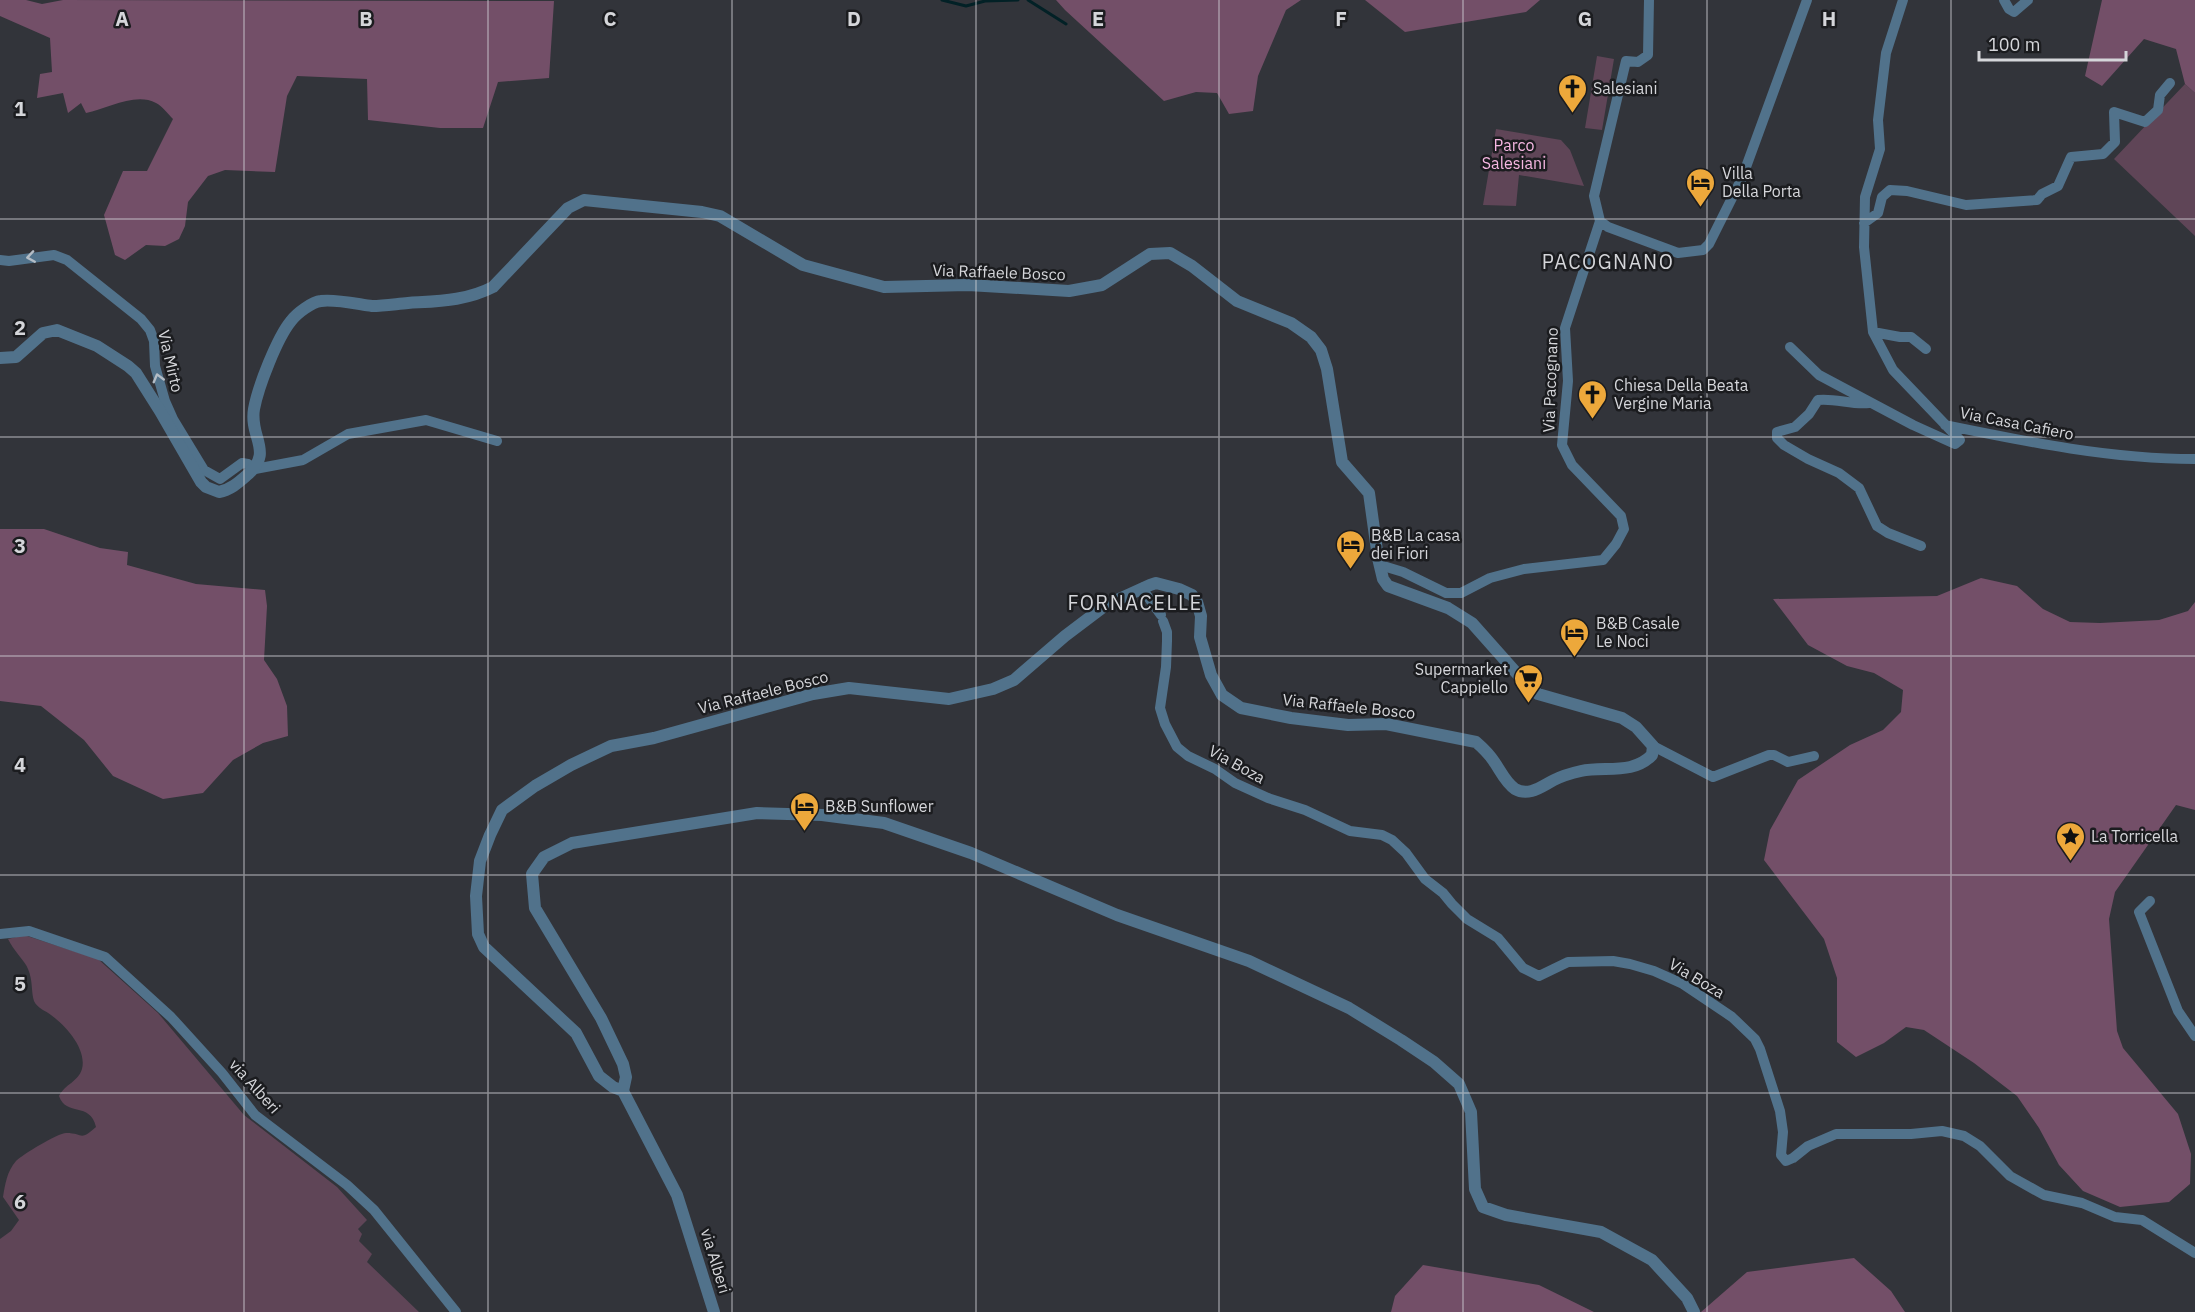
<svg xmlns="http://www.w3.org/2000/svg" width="2195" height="1312" viewBox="0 0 2195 1312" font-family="'IBM Plex Sans',sans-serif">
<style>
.green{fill:#5f4557}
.forest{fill:#734f68}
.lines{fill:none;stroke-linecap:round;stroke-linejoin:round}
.stream{stroke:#022126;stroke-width:3}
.minor{stroke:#51728b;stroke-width:10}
.tertiary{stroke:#51728b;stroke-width:12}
.oneway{stroke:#b4bdc6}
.grid{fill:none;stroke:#d5d6da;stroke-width:1.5;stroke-opacity:0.55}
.labels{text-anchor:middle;stroke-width:5;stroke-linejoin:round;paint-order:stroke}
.poi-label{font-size:16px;fill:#d5d6da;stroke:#1b1c1f;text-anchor:start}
.park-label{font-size:16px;fill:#f6b7e2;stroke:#1b1c1f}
.street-label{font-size:16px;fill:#d5d6da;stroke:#1b1c1f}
.quarter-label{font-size:20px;letter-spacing:1.5px;fill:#d5d6da;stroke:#1b1c1f}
.grid-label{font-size:20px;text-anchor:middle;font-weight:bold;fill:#d5d6da;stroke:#1b1c1f;stroke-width:5;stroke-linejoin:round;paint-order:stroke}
</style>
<rect width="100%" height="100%" fill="#32343a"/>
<path class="green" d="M1597,56L1614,59L1602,130L1585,128Z
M2185,84L2195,93V236L2114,159Z
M1496,129L1561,140L1570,150L1584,186L1519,175L1516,206L1483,205Z
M24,935L98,959L158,1013L244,1115L337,1187L367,1220L358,1229L362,1234L359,1241L372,1254L367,1262L419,1312H0V1239L11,1231L19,1220L3,1197C5,1185 7,1171 16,1161C22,1155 58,1133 66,1133C84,1133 79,1142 96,1127C90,1101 66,1117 59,1096C65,1084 78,1082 82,1069C87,1049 66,1026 51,1015C46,1011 37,1008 34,1001C31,992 33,980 28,969C25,961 13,950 8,939Z"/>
<path class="forest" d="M0,0H26L42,4L63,0L554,1L549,78L498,82L483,128H440L368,120L367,79L297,76L287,96L275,172L225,170L208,176L188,202L185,226L179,239L165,246L146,245L125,260L115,255L104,215L123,171H147L173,119C168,114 162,106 156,103C135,92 107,109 86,113L81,103L68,113L63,93L37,98L40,74L52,72L50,38L0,16Z
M1056,0H1301L1286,10L1258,76L1253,111L1229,114L1217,93L1196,92L1164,101L1065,10Z
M1365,0H1540L1526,12L1405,32Z
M2102,0H2195V93L2185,84L2176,49L2144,39L2102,86L2085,76Z
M0,529H44L100,548L128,552L127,565L196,584L265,590L267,606L264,660L277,679L287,706L288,736L263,743L233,760L203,793L163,799L113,776L84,740L41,706L0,701Z
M1981,578L2017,586L2043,609L2070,622L2100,623L2159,620L2188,611L2195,602V810L2176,805L2115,892L2109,919L2117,1031L2123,1048L2178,1114L2191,1154L2190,1184L2169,1202L2120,1207L2083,1191L2059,1165L2039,1128L2017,1096L1974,1063L1924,1030L1906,1027L1884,1043L1856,1057L1837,1042V978L1824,939L1764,860L1770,830L1798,780L1850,745L1883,730L1901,712L1903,690L1874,673L1847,666L1808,645L1773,599L1937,596Z
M1854,1258L1891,1291L1905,1312H1701L1747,1272Z
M1423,1265L1539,1285L1594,1312H1391L1395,1296Z"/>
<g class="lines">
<path class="stream" d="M942,0L966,6L985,1L1018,0
M1028,0L1066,24"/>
<path class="minor" d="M2004,0L2009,9L2014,12L2028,0
M1600,221L1608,227L1678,253L1703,250L1709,244L1742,178L1807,0
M1864,223L1878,213L1882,197L1890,190L1907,191L1966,205L2037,200L2042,194L2058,186L2071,157L2103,154L2115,142L2114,112L2145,122L2158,110L2160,95L2170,83
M0,260L9,261L54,255L67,260L141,319L150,330L154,341L155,366L165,401L173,419L204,470L220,479L242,463L248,464L255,469L303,460L348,434L426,420L497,441
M1873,332L1900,337H1911L1926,349
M1790,347L1819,375L1913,425L1955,444L1960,440L1893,370L1873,332L1864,247L1865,197L1880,149L1878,120L1886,53L1903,0
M1869,403C1852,405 1835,398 1818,400L1809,414L1795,427L1777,432V438L1784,445L1808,459L1839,473L1859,488L1877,526L1888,533L1921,546
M1945,425C2028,442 2110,459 2195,459
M1380,565L1403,572L1446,593H1461L1490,578L1524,569L1603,560L1616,544L1624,529L1621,516L1572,465L1562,445L1568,381L1565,328L1600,221L1594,196L1626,61L1638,62L1648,55L1649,0
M1144,587L1143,590L1161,615
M1163,621L1167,632V641L1166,667L1160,708L1165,724L1177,747L1188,756L1215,769L1235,783L1268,798L1305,810L1350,831L1382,835L1392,840L1406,853L1425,879L1443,893L1452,904L1467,919L1498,938L1523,968L1539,976L1568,962L1613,961L1630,964L1654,971L1683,984L1732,1017L1755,1039L1760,1049L1780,1111L1783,1132L1781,1155L1786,1161L1793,1158L1808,1146L1836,1134H1911L1942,1131L1964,1136L1980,1146L2010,1176L2044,1195L2082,1203L2115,1217L2142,1220L2195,1253
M1653,746L1713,777L1769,755H1774L1788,762L1814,756
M2150,901L2139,912L2178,1011L2195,1036
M0,934L29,931L105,957L171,1017L222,1073L255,1115L347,1185L374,1210L456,1312"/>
<path class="tertiary" d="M0,358L16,357L43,333L57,330L97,346L128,366L136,373L160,411L201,482L206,487L219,492C230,490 238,483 246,476C275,452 249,438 254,409C258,387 277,338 291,321C297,313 312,302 321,301C335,299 357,304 372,306C384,306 396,304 408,303C438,301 466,301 493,287L568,208L584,200L702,212L720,216L803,265L884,287L968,285L1069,291L1102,285L1150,254L1170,253L1192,266L1237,301L1291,323L1311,337L1321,350L1327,369L1342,462L1369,493L1378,558L1383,579L1388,586L1448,608L1472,623L1528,686L1538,694L1622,718L1636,727L1653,746L1652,755C1633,775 1605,766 1581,771C1572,773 1562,776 1554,780C1542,786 1529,797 1515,789C1506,783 1501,772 1495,763C1490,755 1483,748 1476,742L1386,724L1348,725L1291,718L1241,708L1222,695L1211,675L1200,637L1201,616L1197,602L1192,595L1179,589L1156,583L1150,585L1106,605L1065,636L1014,680L993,689L949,699L849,688L813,694L654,738L611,746L571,765L535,786L502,810L490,835L480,861L476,896L478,934L484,947L576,1033L599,1076L613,1087L623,1091L626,1077L623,1064L601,1018L535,908L532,874L544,857L572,843L757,813L822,815L884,823L971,853L1117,915L1249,961L1349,1008L1401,1040L1434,1062L1459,1084L1471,1112L1475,1189L1483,1207L1506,1215L1601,1232L1652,1260L1687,1298L1694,1312
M623,1091L677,1195L714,1312"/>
</g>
<defs><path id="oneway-chevron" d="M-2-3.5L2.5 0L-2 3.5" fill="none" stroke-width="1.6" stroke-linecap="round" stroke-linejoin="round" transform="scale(1.5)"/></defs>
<g class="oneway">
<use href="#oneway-chevron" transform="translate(31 257) rotate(171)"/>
<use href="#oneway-chevron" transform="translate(158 378) rotate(-105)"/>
</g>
<path class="grid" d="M244,0V1312M488,0V1312M732,0V1312M976,0V1312M1219,0V1312M1463,0V1312M1707,0V1312M1951,0V1312M0,219H2195M0,437H2195M0,656H2195M0,875H2195M0,1093H2195"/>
<defs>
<symbol id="church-pin" viewBox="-11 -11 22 30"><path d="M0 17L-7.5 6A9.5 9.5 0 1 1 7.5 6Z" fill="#eda83b" stroke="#1b1c1f"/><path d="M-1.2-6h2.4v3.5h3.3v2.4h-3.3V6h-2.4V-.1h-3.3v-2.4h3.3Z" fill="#111"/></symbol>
<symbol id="hotel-pin" viewBox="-11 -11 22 30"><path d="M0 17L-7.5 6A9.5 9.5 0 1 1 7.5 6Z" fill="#eda83b" stroke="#1b1c1f"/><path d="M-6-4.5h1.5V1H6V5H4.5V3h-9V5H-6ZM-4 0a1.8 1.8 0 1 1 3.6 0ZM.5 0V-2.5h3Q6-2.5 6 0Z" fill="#111"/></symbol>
<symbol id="supermarket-pin" viewBox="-11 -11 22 30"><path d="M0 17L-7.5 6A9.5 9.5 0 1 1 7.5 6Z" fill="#eda83b" stroke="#1b1c1f"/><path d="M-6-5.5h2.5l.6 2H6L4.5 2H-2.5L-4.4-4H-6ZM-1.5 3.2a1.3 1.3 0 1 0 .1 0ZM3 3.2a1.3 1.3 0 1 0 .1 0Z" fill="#111"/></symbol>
<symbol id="sight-pin" viewBox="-11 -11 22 30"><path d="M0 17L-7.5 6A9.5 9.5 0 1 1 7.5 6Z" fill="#eda83b" stroke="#1b1c1f"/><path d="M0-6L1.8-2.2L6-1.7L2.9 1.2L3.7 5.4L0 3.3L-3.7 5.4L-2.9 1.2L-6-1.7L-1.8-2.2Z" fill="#111"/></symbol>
</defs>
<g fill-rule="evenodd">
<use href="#church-pin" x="1556" y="72" width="33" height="45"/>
<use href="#hotel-pin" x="1684" y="166" width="33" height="45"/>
<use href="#church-pin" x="1576" y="378" width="33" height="45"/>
<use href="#hotel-pin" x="1334" y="528" width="33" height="45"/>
<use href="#hotel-pin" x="1558" y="616" width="33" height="45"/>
<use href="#supermarket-pin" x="1512" y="662" width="33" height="45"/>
<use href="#hotel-pin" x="788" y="790" width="33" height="45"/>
<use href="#sight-pin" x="2054" y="820" width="33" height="45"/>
</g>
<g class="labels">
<g class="poi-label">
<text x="1593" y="94">Salesiani</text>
<text x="1722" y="179">Villa<tspan x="1722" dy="18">Della Porta</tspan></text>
<text x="1614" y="391">Chiesa Della Beata<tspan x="1614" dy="18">Vergine Maria</tspan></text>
<text x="1371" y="541">B&amp;B La casa<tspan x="1371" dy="18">dei Fiori</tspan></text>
<text x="1596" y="629">B&amp;B Casale<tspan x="1596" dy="18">Le Noci</tspan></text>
<text x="1508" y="675" text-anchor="end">Supermarket<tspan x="1508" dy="18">Cappiello</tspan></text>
<text x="825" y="812">B&amp;B Sunflower</text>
<text x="2091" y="842">La Torricella</text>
</g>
<g class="park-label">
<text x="1514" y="151">Parco<tspan x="1514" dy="18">Salesiani</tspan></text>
</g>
<g class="street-label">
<text transform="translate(999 272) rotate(2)" y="6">Via Raffaele Bosco</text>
<text transform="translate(171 361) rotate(77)" y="6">Via Mirto</text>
<text transform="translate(1550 380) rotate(-88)" y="6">Via Pacognano</text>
<text transform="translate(2017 423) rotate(11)" y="6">Via Casa Cafiero</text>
<text transform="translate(763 692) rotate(-14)" y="6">Via Raffaele Bosco</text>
<text transform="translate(1349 706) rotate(6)" y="6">Via Raffaele Bosco</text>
<text transform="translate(1237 764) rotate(29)" y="6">Via Boza</text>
<text transform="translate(1697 978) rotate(31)" y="6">Via Boza</text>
<text transform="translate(255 1086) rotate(48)" y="6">via Alberi</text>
<text transform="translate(716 1261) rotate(73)" y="6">via Alberi</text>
</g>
<g class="quarter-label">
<text x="1608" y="269">PACOGNANO</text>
<text x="1135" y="610">FORNACELLE</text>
</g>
</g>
<g class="grid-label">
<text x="122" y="26">A</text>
<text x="366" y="26">B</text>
<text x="610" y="26">C</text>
<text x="854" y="26">D</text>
<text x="1098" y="26">E</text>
<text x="1341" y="26">F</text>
<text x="1585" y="26">G</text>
<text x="1829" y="26">H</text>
<text x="20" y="116">1</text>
<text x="20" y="335">2</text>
<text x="20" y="553">3</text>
<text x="20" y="772">4</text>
<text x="20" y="991">5</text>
<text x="20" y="1209">6</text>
</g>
<path d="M1979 51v9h147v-9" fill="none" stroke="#d5d6da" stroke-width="3"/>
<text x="1988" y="51" font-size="18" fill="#d5d6da" stroke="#1b1c1f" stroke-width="4.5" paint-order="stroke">100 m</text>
</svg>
